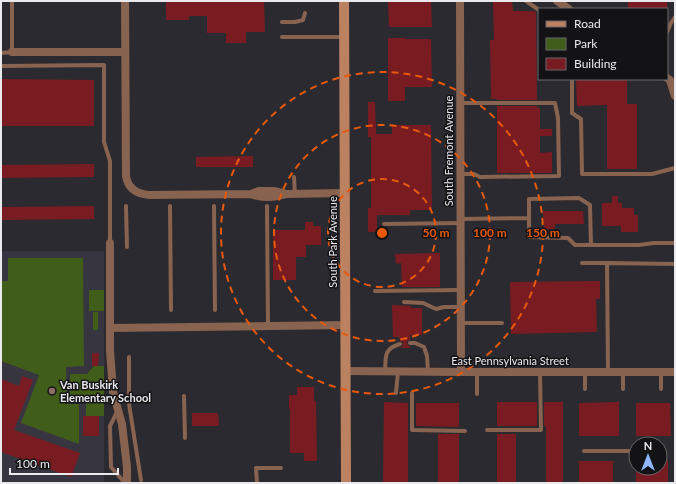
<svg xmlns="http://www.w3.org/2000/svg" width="676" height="484" viewBox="0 0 676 484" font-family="Lato,sans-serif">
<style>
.built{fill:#373540}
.green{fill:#415d1a}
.building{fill:#791c21}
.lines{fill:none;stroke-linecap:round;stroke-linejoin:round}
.service{stroke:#88634f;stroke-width:4}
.minor{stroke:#88634f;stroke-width:8}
.secondary{stroke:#bc8161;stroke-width:10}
.ring{fill:none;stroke:#e8590c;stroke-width:2;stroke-dasharray:7 5}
.education-dot{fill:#8d6e63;stroke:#131316;stroke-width:1.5}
.labels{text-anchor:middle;stroke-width:3;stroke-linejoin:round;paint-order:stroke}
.street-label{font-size:11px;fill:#eae9ed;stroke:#131316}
.poi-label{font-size:11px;font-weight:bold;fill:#eae9ed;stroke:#131316;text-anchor:start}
.centre{fill:#e8590c;stroke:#131316;stroke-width:2}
.ring-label{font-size:12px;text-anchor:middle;font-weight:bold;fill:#e8590c;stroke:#131316;stroke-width:3;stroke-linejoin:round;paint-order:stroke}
</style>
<rect width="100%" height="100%" fill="#2b2a30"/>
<path class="built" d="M1,251H104V483H1Z"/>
<path class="green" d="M8,258H83L84,366L66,367L67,404H79V444L21,423L39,375L1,361V281H8Z
M89,290H104V311H89Z
M93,312H98V330H93Z
M94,366H104V416H86V400H70V374H86V375Z"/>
<path class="building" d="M166,1H264L265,32H246V43H226V33H207V16H189V20H166Z
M431,1L432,27H389L388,2Z
M493,1H512L513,11H534L536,12L537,100H497V99H491L490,40H494Z
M628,1H667V9H628Z
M388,38H405V39H431L432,87H405V101H388Z
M1,79L94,80V126H1Z
M576,79H627V104H637V169H607V105L577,106Z
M368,102H375L376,134H392V125H431L432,210H410V215H377V232H368V208H371V137H368Z
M497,106H537V108H540V129H552V136H540V153L552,152V173H497Z
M253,156V167H196V157Z
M94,164V177L1,178V165Z
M612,196H618V203H622V208H634V215H638V232H621V226H602V203H612Z
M94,206V219L1,220V207Z
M543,211H583L584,224H555V229H544Z
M305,222H313V226H321V245H306V257H296V280H273V230H305Z
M440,253V287H402L401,263L396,264L395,254Z
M600,281V299H596L597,332L511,334L510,282Z
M392,305L411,306V308H422V335H410V340L407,341V343L408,346H410V348H400L403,346V342L400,341L399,337H393Z
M92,353H99L98,366H92Z
M22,376L33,380L14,430L80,453L71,477L1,452V379L19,386Z
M297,387H314V401H316L317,461H304V453H290V409H289V395H297Z
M384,402L408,403V483H383Z
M497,402H537V426H497Z
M544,402H563V483H546V426H544Z
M619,402V436H579V403Z
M416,403H459V427L416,426Z
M636,403H670L671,436H636Z
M192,413H218L219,426H192Z
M83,416H99V436H83Z
M438,434H459V483H438Z
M497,434H516V483H497Z
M660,460H668V483H636V468H660Z
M579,461H613V483H579Z"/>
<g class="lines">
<path class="service" d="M526,1L539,10
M282,22H295L303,20L305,13
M667,32L671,23L675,17
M282,37H344
M1,53L12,52V1
M1,66L104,65V142L110,161V243
M572,79V113L581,119L582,174H652L675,168
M460,103H555L558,118L559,176L480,177L474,174H461
M294,177L295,194
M126,206L127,247
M170,206L171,310
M214,206L215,310
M267,206L268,326
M461,219L529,218
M384,224L461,223
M591,245L590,205L579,198L529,199V237L568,238L575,245H639L654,243H675
M582,263H607
M375,291L460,290
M404,302L423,303L436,309L444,307H461
M461,323H502
M410,343H415L424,347L427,356L428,372
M129,357V404L141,480
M385,372C386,357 383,349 400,344
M477,372V394
M585,372V389
M608,372L607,263L675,264
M661,372V389
M623,389V372
M396,393L398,372
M412,393V430L465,431
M184,396L185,438
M117,412L110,426L111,467L125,483
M487,430H541L540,372
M584,451H636
M660,452H664
M257,483L256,468H281"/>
<path class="minor" d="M125,1L126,176C128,189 137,194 149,195L251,194
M460,1L461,372
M557,1L569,9
M12,52H125
M667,78L670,80L675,96
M286,194C274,197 263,199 251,194L259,191H274L286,194L345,193
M110,243V350L113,392L122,424L127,467V483
M110,328L346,325
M346,371L461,372H675"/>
<path class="secondary" d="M344,1L346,483"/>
</g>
<g class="ring">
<circle cx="382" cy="233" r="54"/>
<circle cx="382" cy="233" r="108"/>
<circle cx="382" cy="233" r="161"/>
</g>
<circle class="education-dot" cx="52" cy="391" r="4"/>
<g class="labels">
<g class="street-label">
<text transform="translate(449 151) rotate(-90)" y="4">South Fremont Avenue</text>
<text transform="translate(333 242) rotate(-90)" y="4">South Park Avenue</text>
<text x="510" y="365">East Pennsylvania Street</text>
</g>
<g class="poi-label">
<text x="60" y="389">Van Buskirk<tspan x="60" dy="13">Elementary School</tspan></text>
</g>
</g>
<circle cx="382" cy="233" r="6" class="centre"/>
<g class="ring-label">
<text x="436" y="237">50 m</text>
<text x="490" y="237">100 m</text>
<text x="543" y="237">150 m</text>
</g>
<rect width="676" height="484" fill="none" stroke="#eae9ed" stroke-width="4"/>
<rect x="538" y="8" width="130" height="72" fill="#131316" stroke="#69696c"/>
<rect x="546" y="21" width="20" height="6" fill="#bc8161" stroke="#69696c"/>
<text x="574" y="28" font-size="12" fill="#eae9ed">Road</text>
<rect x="546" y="38" width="20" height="12" fill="#415d1a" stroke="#69696c"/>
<text x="574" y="48" font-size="12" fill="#eae9ed">Park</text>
<rect x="546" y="58" width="20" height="12" fill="#791c21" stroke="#69696c"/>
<text x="574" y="68" font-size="12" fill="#eae9ed">Building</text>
<g transform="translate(648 456)"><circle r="19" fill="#131316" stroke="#69696c"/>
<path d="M0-3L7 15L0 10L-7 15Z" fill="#91b8fd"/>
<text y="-6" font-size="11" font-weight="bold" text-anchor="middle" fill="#eae9ed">N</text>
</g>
<path d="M10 468v6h108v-6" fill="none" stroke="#eae9ed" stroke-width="2"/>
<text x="16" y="468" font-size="12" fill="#eae9ed" stroke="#131316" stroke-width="3" paint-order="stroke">100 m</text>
</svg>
